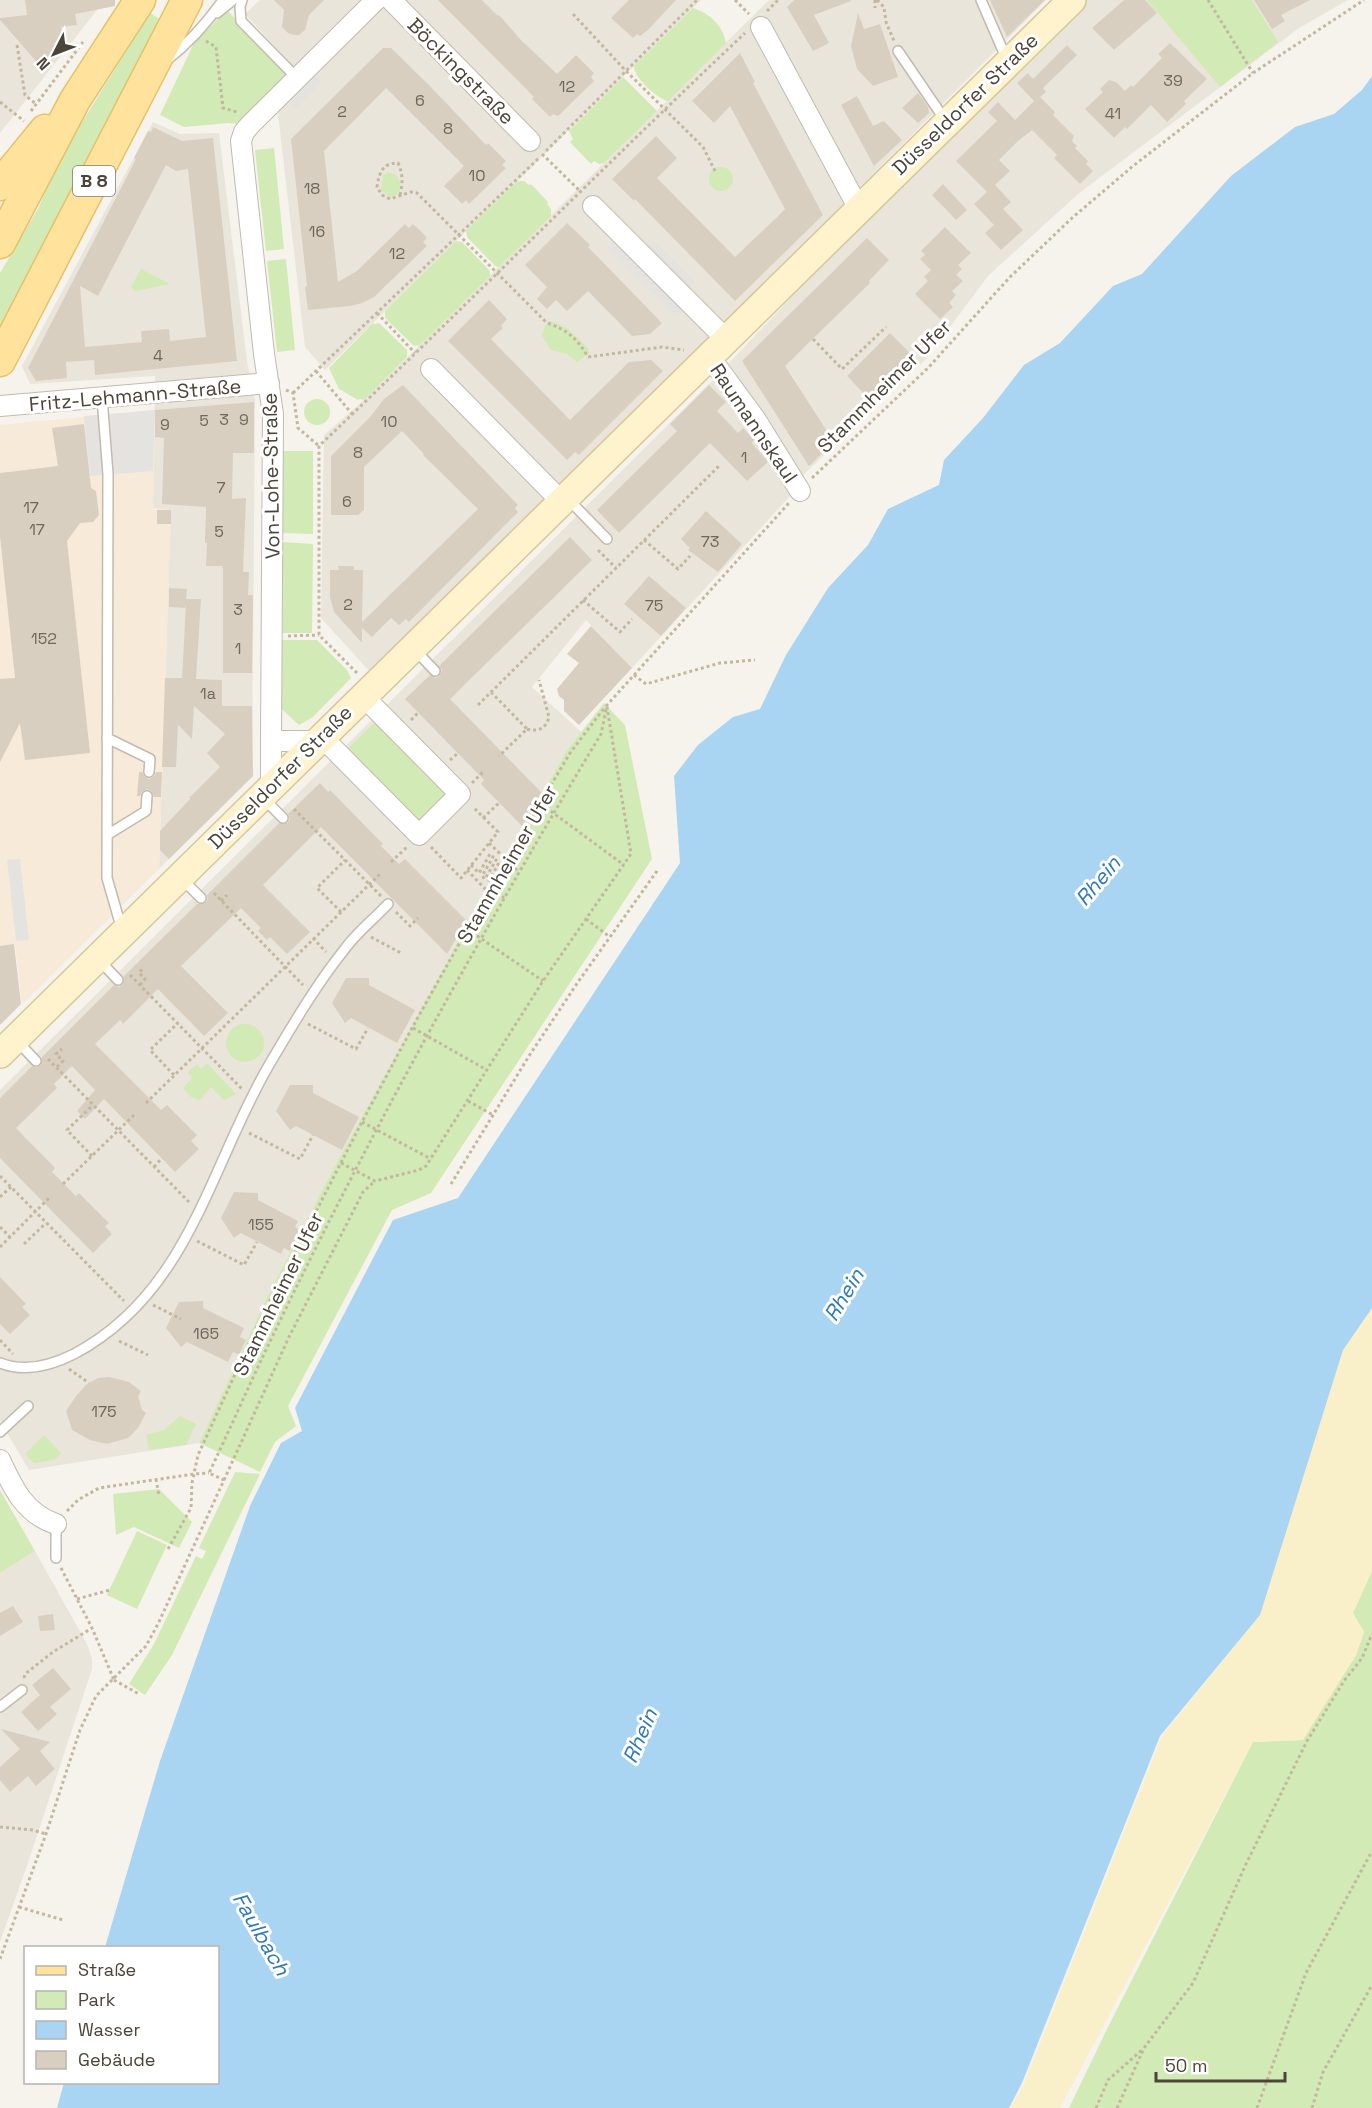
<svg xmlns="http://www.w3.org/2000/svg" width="1372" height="2108" viewBox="0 0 1372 2108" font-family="'Space Grotesk',sans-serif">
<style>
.residential{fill:#eae5da}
.commercial{fill:#f7ead8}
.green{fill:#d2eab5}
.sand{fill:#f9efc9}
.parking{fill:#e5e3e0}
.water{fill:#a9d4f2}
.building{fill:#d8cfc1;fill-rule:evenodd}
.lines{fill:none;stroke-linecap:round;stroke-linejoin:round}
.lane-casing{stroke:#c2bbae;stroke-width:12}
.street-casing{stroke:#c2bbae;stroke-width:22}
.secondary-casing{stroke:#d6c79b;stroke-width:30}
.primary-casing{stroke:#e6c16a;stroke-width:33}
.path{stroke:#c4b79f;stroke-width:3;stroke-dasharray:3 3;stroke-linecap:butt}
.lane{stroke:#fff;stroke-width:9}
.street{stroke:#fff;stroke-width:20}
.secondary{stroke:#fff3cd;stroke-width:27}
.primary{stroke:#ffe39c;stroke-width:30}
.labels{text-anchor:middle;stroke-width:6;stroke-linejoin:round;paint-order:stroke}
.number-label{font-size:16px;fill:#6e675b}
.shield{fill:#fff;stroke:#817c74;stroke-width:1.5}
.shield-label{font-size:18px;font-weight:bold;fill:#4b4439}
.street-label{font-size:20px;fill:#4b4439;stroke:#fff}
.water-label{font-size:21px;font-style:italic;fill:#2e7ab2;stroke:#fff}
</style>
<rect width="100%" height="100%" fill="#f6f3ec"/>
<path class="residential" d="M0,0H105L0,133Z
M260,0H701L325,370L305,347L277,105L304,78L245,14Z
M769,0H1046L702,346L570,474L373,675L321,618L324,435L364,400Z
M1081,0H1348L1299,28L1078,194L988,276L926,359L803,475L728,364L862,223Z
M153,122L180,134L219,133L247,361L255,400L252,777L159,869L171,510L153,509L155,376L30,384L22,366Z
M715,378L791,495L632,668L586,620L532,687L581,732L567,750L466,927L338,1160L268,1295L199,1443L29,1470L0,1421V1090Z
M35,1551L87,1644L92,1659V1669L30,1857L0,1942V1573Z"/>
<path class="commercial" d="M155,410L153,508L171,510L159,869L22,1004L15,945L0,946V425Z"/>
<path class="green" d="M1147,0H1252L1278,42L1220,87Z
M693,8C709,13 723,25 726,43L668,101C658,99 633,77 634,66Z
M227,10L289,75L240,124L228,123L184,127L160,115L194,43Z
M150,13L163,21L0,333V273L38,209L61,156Z
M623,77L657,111L604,163L599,164L594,161L591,164L570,142L573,139L569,131Z
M274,148L284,249L266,251L255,150Z
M709 179a12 12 0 1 1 24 0a12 12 0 1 1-24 0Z
M387,172C397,174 400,178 401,188L397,195L390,197L381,190L383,176Z
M520,181H524L529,185L531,184L548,202L547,204L551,209V216L499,267L495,266L467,237L466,231L516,182Z
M456,241L462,242L490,271V276L420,345L414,346L385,318V311Z
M286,259L295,350L277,352L267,261Z
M141,269L170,284L136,291L131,287Z
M551,321L567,328L589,349V354L577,362L567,354L551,350L542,336L545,326Z
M373,323L375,324L379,323L407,350V357L364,400L360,399L358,400L339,389L329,368Z
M304 412a13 13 0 1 1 26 0a13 13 0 1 1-26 0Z
M283,451H313V534L283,533Z
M283,542L313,544L312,633H283Z
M282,640H317L347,670L351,678L313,717L299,725L277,705L281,700Z
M604,703L625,725L652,859L431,1193L392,1210L288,1406L296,1426L275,1442L260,1472L199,1443L268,1295L338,1160L466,927L567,750Z
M376,721L449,796L418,827L344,752Z
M226 1043a19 19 0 1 1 38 0a19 19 0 1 1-38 0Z
M207,1063L236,1094L224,1100L211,1087L200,1100L191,1097L183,1088L192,1078L188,1072L197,1064L201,1069Z
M180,1416L196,1424L186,1445L149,1450L146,1435L164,1430Z
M44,1435L61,1453L54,1460L34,1463L25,1454Z
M235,1472L260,1474L172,1655L145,1695L129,1684L154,1644L196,1556L202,1559L206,1551L199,1548Z
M159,1489L192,1522L179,1548L134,1527L116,1535L113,1494Z
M0,1490L35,1551L0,1573Z
M137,1531L167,1545L137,1609L107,1595Z
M1372,1571V2108H1069L1108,2027L1253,1742L1303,1740L1322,1707L1356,1655L1364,1632L1353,1613Z"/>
<path class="sand" d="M1372,1308V1571L1353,1613L1364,1632L1356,1655L1303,1740L1253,1742L1060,2108H1010L1024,2084L1162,1736L1260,1615L1343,1350Z"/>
<path class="parking" d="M313,72L322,82L295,109L285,99Z
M617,239L684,307L675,316L608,248Z
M654,241L695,282L686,290L646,249Z
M155,410L153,471L90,476L84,416Z
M20,859L29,940L16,941L7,860Z"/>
<path class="water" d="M1372,76V1308L1343,1350L1260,1615L1160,1736L1022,2083L1009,2108H57L64,2083L218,2082V1948L105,1947L160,1761L250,1506L281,1443L302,1431L295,1408L393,1220L458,1198L680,863L674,776L698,745L733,717L760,709L786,655L828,588L868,545L888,509L939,485L944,460L983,418L1024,365L1060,343L1113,286L1142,274L1231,176L1295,127L1334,114L1362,90Z"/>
<path class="building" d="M25,0H115V6L75,14L77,25L61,27L64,46L56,47L50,58L44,62L36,61L0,20V18L27,15Z
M274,0H324L309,15L305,30L299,35H294L288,33L282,27L284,10Z
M438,0H482L498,16L499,15L521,40L557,74L576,55L594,73L591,77L594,81L558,116L553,114L550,117L532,99L534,97Z
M629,0H676L648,30L640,36L637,34L633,38L611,18Z
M794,0H850L851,1L814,15L829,43L813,51L787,7Z
M990,0H1045L1007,37Z
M1124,0H1145L1157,13L1114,50L1092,28Z
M1254,0H1310L1281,15L1285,21L1272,29Z
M858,13L864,29L880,24L898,77L873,86L857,69L851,46Z
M1170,43L1207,79L1184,101L1186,104L1167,122L1151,105L1127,129L1125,127L1114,138L1085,109L1103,92L1100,89L1109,80L1116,82L1125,91L1131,85L1133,87L1162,58L1158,54Z
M1067,45L1077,55L1043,88L1046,92L1040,97L1055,112L1053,115L1074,136L1072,141L1077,146L1075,148L1088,161L1086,164L1093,171L1080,184L1054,158L1057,155L1032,130L1017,142L999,160L1010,171L995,185L1011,202L1003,209L1023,230L1001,250L985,233L994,225L974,204L987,192L956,161L997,121L988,112L998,102L1015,120L1034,101L1017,83L1028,73L1033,79Z
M383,48H391L430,86L486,145L488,143L506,161L502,165L506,168L469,204L466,200L462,204L444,186L464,166L386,88L324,151L338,282L357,271L405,224L409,228L413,224L423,233L427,238L423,242L427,246L374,297L362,303L350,306L308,310L305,287L307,286L291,139Z
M740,53L755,82L753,83L823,215L735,301L635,199L634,201L612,179L656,136L677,158L657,178L735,257L774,220L785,209L730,106L714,123L692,101Z
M918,93L928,107L929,113L918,123L902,108Z
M857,96L873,126L884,121L902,140L874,166L841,105Z
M153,127L182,141L213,138L237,361L95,375L94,360L66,362L67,378L36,381L28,368L136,159L134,158L148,131L151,132ZM166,165L176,171L188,169L206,337L170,341L169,329L141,331L142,342L85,347L80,286L98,296Z
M943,184L967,210L956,220L932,195Z
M567,223L590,245L588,247L662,323L650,334L632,336L588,291L567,311L556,300L547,309L537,299L547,287L525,265Z
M945,227L971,253L958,265L962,269L956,275L963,281L952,291L956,295L949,303L953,307L940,319L915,294L928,281L924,277L931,270L920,259L925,255L921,251Z
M867,238L889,260L869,281L870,283L785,366L834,442L809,466L742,361Z
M489,300L507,319L501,326L503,328L491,339L570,420L629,362L651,360L663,371L579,455L575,452L567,460L448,341Z
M890,333L914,357L870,400L847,376Z
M403,385L518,505L515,508L518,512L409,622L406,619L399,625L391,618L372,637L362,628V643L334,612L330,597V570H339L338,566H354V570H363L362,622L478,509L423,455L424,454L402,431L364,467V510L358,515H331V456L371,416L384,399Z
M709,385L726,402L717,411L738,433L743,428L754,440L752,443L768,462L747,481L710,443L619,533L597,510L677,431L670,424Z
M254,402V453H233L232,499L246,498L243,572H249L248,595H253L252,673H223V569L222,566H206L207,543H205L206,507L162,504L164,438L155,437V410Z
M84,424L91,488L96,491L99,515L93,522L80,523L67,541L90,753L25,760L20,723L0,762V679L15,678L0,536V473L58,466L52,428Z
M157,510H171V524H157Z
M706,511L742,544L718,572L688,550L690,548L681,539Z
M570,537L592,560L450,699L542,793L522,826L481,784L484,780L405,699L430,675L436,678L440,675L442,670L439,666Z
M649,576L686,608L661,636L624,604Z
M169,588L187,589L186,599H201L196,679L222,680V706H252L253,776L169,859L160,850V831L191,798H189L220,767L207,753L225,734L194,706L192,739L178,725L176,767H162L165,678H182L186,604L185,608L169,607Z
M591,626L632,668L579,725L564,711V700L559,696L557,689L579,663L567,654Z
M139,772H142L145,777L149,779L154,776L156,772H162L161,797H154L151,791L147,789L142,792L140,796H137Z
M320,783L328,792L330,790L383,844L381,846L399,864L405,859L467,921L447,954L321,827L263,885L310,932L287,954L270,937L267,940L258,931L261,928L241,908L181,966L228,1013L204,1036L158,989L123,1024L120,1020L95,1044L161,1110L167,1105L197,1135L191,1141L199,1149L175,1172L104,1099L85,1119L77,1111L95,1090L72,1066L54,1084L57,1088L16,1128L55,1168L52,1172L76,1196L79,1193L109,1223L105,1226L112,1234L93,1253L0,1158V1098L32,1066L37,1068L41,1065L42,1057L114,985L119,987L123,984L124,976L197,904L205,903L208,899L207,895L279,823H287L290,819L288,814Z
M14,944L21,1004L0,1025V946Z
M346,978H369V985L415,1010L397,1043L351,1018L345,1023L332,1003Z
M290,1085H313V1093L359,1117L342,1150L296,1126L290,1130L276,1111Z
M234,1192L258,1193V1200L298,1221L295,1227L300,1230L290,1251L284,1248L281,1254L241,1233L234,1238L221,1218Z
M0,1277L26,1304L22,1307L30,1315L10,1334L0,1324Z
M203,1301V1308L244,1328L240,1337L246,1340L239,1355L233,1352L228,1362L187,1342L181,1347L166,1328L179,1302Z
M109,1377L129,1382L141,1391L138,1396L142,1410L146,1413L138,1428L128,1438L107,1444L90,1440L72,1430L66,1411L76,1396L86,1385L98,1378Z
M13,1606L23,1622L0,1636V1613Z
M53,1614L55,1630L40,1631L38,1616Z
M53,1668L71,1689L50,1707L57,1714L38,1731L21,1712L40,1695L32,1685Z
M1,1729L50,1742L40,1751L55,1769L36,1786L28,1776L10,1792L0,1780V1767L20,1749Z"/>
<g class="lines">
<defs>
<path id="lane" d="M242,0L240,7L241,21L297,78
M981,0L1007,60
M217,13L233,0
M898,51L945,120
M167,60C189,43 207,23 223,0
M102,398L108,474L107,878L122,930
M567,498L607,539
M414,649L435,671
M107,738L150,759L149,772
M263,798L283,818
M107,835L146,811L147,796
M181,878L201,898
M99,960L118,980
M17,1041L36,1061
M0,1363C25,1373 52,1365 74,1354C189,1293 209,1168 269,1065C292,1026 316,985 344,950C356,933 374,919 388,904
M0,1432L28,1406
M56,1558V1524
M0,1707L22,1690"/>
<path id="street" d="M391,0L530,141
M761,27L859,209
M593,206L726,339
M709,356L756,420L800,491
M431,369L561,501
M0,406L269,383
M322,737L419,835L460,794L363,696
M318,741H271L273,414L264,354L241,141L244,132L250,125L376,0
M271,787V741
M0,1460C13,1488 25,1514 56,1524"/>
<path id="secondary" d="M0,1054L1072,0"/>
<path id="primary" d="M0,185L45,130
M0,243L75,100L140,0
M0,361L187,0"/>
</defs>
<use href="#lane" class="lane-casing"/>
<use href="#street" class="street-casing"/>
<use href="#secondary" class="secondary-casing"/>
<use href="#primary" class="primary-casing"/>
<path class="path" d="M735,0L749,14
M875,0V8
M877,0L884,7L886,22L894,41
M1208,0L1253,73
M767,11L778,0
M573,14L625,70L703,147L716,173
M206,41L216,47L223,108L237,112
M17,45L25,95L36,104
M0,102L24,121
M31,111L83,42
M546,151L697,0
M542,154L580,191
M400,195C403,184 403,173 398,163C382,163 379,173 377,187L382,195L390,199L411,192L417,193L547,323C566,329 578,339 588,357L662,347L684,350
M377,313L415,353
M813,339L842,369L886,327
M316,371L353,415
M286,390L293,393L298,428L319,446
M293,393L539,158
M812,478L928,368L1009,278L1072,218L1133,166L1253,73L1364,0
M644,540L678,569L690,556
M598,550L616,568
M583,600L620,632L632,619
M288,636L319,635
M357,673L319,635V446C462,310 601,169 745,33
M634,675L646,684L720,663L755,660
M491,692L527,729L499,756
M478,705L720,465
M411,720L418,713
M527,729C538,732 546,729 549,717L539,680
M450,760L458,753
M472,783L483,772
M541,804L624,865
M294,809L381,896
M483,818L499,803
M489,843L519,872
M431,847L461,878L498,832L473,807
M391,862L407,847
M471,865L479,873L490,854L493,857L482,876L485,879L496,860L499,863L488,882L504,898
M467,870L488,892
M214,893L303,985
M221,901L227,895
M341,912L317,888L345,860
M396,912L410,926L418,918
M586,919L610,937
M467,929L543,981
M371,937L401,953
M313,938L326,952
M130,975L243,1090
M140,985L145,979L139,973L144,967
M308,1024L356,1049L368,1028
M413,1028L487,1070
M48,1059L189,1202
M57,1067L63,1061L56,1054L62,1049
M174,1075L150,1050L178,1023
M468,1101L493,1115
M146,1103L380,874
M362,1122L431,1159
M249,1133L300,1159L313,1135
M92,1156L67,1130L93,1105
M341,1163L375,1181L419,1170L426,1166L543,981L631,854L607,707
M154,1167L162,1158
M0,1176L124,1301
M63,1184L134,1115
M451,1184L529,1056L578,982L657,871
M0,1197L11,1187
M0,1227L10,1237
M197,1241L244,1265L257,1242
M24,1244L46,1223
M0,1247L51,1196
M153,1305L181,1319
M0,1340L13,1354
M119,1341L148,1355
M69,1369L89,1383
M156,1479L159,1496
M224,1480L289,1337L363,1192L375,1181
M67,1511L78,1500L99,1488L194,1474L209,1473
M168,1549L191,1508L192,1483L198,1455L259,1322L362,1122L412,1028L488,892L570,753L605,707
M61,1568L92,1628L114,1680
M77,1599L110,1590
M24,1678L25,1674L53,1652L92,1628
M114,1680L139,1694
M0,1827L33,1830L46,1834
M19,1907L63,1920
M0,1959L46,1834L80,1730L96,1696L146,1646L158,1624L224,1480L209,1473C232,1425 253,1376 276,1329C374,1125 484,928 601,734L607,705L789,503
M1096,2108L1108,2080L1143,2049
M1117,2108L1144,2048L1193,1983L1246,1864L1307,1741L1344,1681L1362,1658L1372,1634
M1257,2108L1306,1973L1372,1851
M1312,2108L1323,2072L1372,1985"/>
<use href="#lane" class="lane"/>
<use href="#street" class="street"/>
<use href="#secondary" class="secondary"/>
<use href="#primary" class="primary"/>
</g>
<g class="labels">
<g class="number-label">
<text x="1173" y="86">39</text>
<text x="567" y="92">12</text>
<text x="420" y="106">6</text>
<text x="342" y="117">2</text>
<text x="1113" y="119">41</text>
<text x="448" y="134">8</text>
<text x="477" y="181">10</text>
<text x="312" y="194">18</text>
<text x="317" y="237">16</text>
<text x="397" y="259">12</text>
<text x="158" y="361">4</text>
<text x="224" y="425">3</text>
<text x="244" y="425">9</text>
<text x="204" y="426">5</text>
<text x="389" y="427">10</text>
<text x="165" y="430">9</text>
<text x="358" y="458">8</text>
<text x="744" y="463">1</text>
<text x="221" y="493">7</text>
<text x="347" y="507">6</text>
<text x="31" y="513">17</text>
<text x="37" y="535">17</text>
<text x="219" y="537">5</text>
<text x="710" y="547">73</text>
<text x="348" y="610">2</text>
<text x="654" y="611">75</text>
<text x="238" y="615">3</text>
<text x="44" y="644">152</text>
<text x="238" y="654">1</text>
<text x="208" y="699">1a</text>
<text x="261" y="1230">155</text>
<text x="206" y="1339">165</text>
<text x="104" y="1417">175</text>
</g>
<rect class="shield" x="73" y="166" width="42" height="30" rx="4.5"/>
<g class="shield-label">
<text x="94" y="187">B 8</text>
</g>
<g class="street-label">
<text transform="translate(461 71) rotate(45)" y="7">Böckingstraße</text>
<text transform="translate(965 104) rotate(-44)" y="7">Düsseldorfer Straße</text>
<text transform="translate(884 386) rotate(-45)" y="7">Stammheimer Ufer</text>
<text transform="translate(135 395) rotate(-5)" y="7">Fritz-Lehmann-Straße</text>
<text transform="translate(754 423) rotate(56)" y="7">Raumannskaul</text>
<text transform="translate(271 476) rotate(-91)" y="7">Von-Lohe-Straße</text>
<text transform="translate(280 777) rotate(-45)" y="7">Düsseldorfer Straße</text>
<text transform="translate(507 864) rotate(-60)" y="7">Stammheimer Ufer</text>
<text transform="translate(278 1294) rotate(-64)" y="7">Stammheimer Ufer</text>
</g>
<g class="water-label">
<text transform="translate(1098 881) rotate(-50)" y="7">Rhein</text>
<text transform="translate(844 1295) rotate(-59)" y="7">Rhein</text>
<text transform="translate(640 1736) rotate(-67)" y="7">Rhein</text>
<text transform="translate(261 1934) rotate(60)" y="7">Faulbach</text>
</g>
</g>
<rect x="24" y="1946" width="195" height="138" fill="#ffffff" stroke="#b7b4b0" stroke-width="1.5"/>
<rect x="36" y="1966" width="30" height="9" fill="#ffe39c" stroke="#b7b4b0" stroke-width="1.5"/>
<text x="78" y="1976" font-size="18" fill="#4b4439">Straße</text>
<rect x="36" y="1991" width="30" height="18" fill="#d2eab5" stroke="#b7b4b0" stroke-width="1.5"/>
<text x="78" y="2006" font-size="18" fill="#4b4439">Park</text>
<rect x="36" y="2021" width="30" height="18" fill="#a9d4f2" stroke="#b7b4b0" stroke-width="1.5"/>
<text x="78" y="2036" font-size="18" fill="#4b4439">Wasser</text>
<rect x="36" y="2051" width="30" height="18" fill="#d8cfc1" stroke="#b7b4b0" stroke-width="1.5"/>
<text x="78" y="2066" font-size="18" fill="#4b4439">Gebäude</text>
<g transform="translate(54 54) rotate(228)" stroke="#ffffff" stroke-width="4.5" paint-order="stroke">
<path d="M0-4.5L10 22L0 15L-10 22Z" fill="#4b4439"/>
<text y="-9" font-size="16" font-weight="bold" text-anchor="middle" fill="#4b4439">N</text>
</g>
<path d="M1156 2072v9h129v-9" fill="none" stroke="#4b4439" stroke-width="3"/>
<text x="1165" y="2072" font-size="18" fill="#4b4439" stroke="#ffffff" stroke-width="4.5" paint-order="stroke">50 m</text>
</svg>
